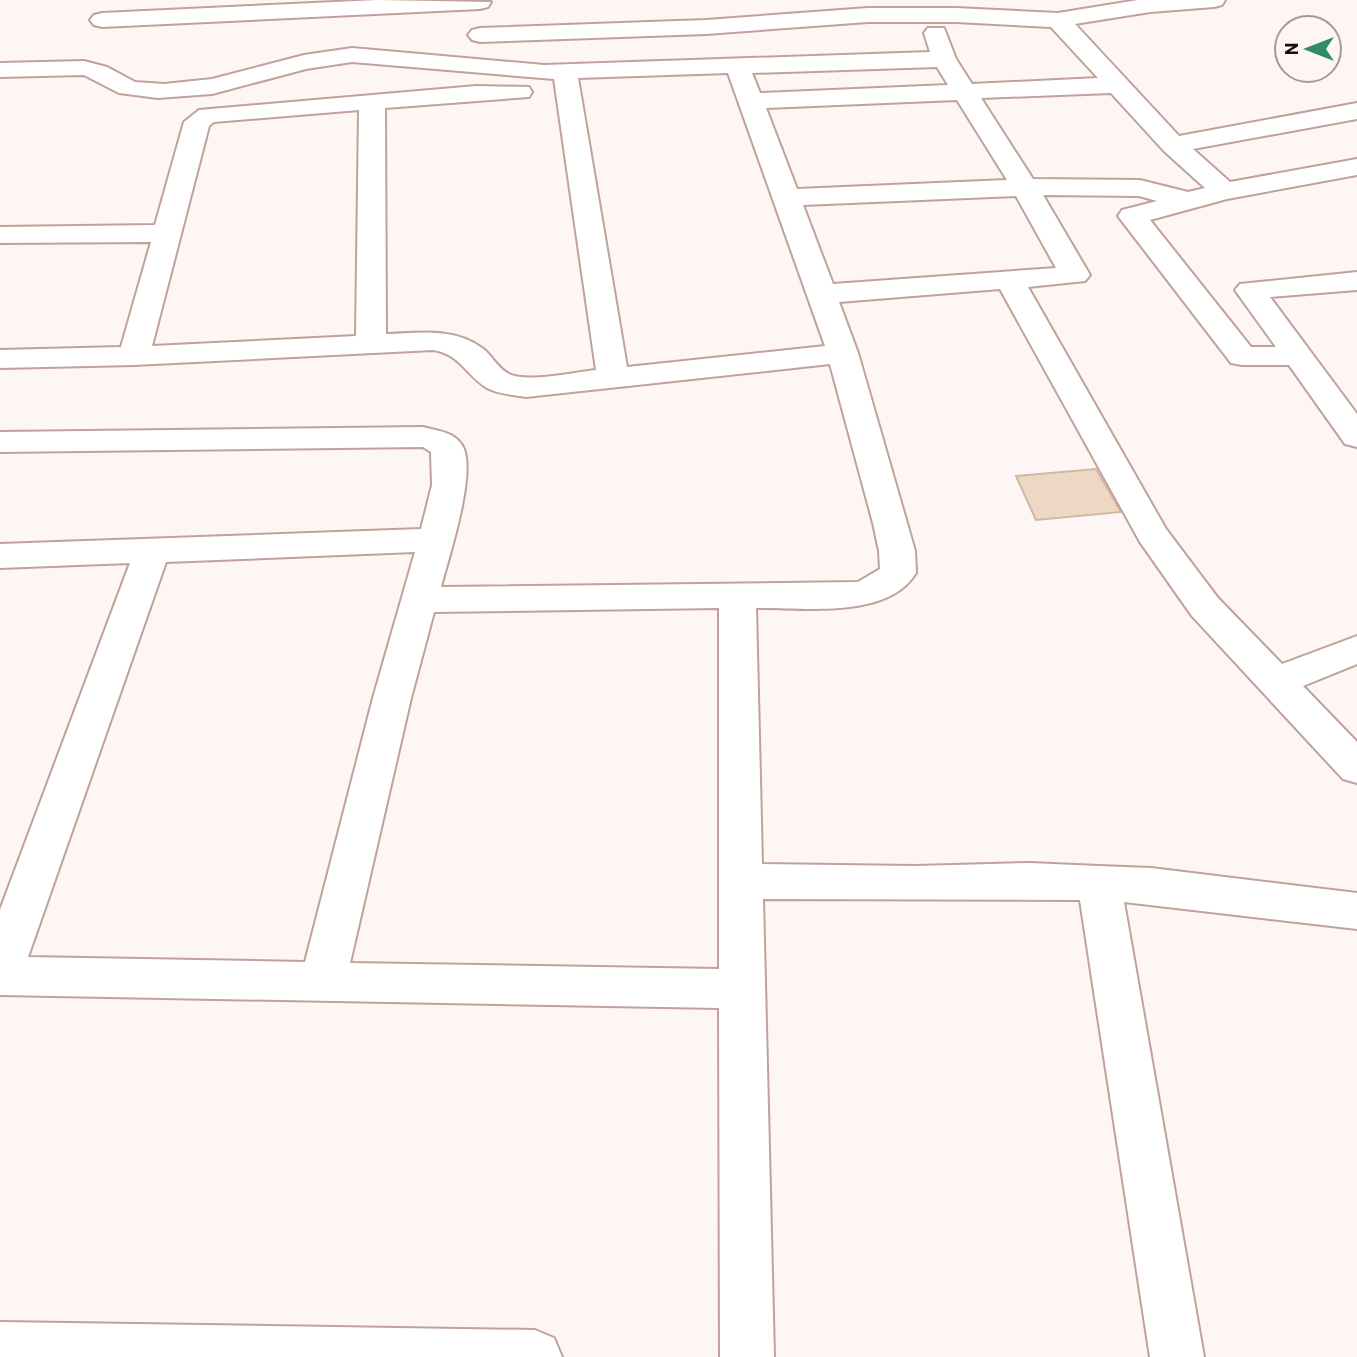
<svg xmlns="http://www.w3.org/2000/svg" width="1357" height="1357" viewBox="0 0 1357 1357" font-family="Barlow,sans-serif">
<style>
.building{fill:#eed7c3;stroke:#cfb8a5;stroke-width:2}
.lines{fill:none;stroke-linecap:round;stroke-linejoin:round}
.street-casing{stroke:#c0a29a;stroke-width:4}
.street{fill:#fff;fill-rule:evenodd}
</style>
<rect width="100%" height="100%" fill="#fdf6f4"/>
<path class="building" d="M1096,469L1121,512L1036,520L1016,476Z"/>
<g class="lines">
<defs>
<path id="street" d="M377,0L491,2L488,7L480,9L102,27L94,25L90,20L94,15L102,13Z
M1138,0H1225L1222,5L1214,7L1150,12L1075,24L1179,136L1357,103V119L1193,149L1230,182L1357,159V175L1227,199L1150,220L1251,347H1276L1235,290L1240,284L1357,272V290L1270,297L1357,414V447L1345,444L1289,365H1242L1231,363L1118,216L1122,210L1157,201L1139,196L1043,195L1090,275L1085,281L1028,287L1166,529L1218,598L1282,664L1357,636V664L1303,686L1357,742V783L1343,779L1192,616L1140,542L1000,289L839,302L858,353L907,523L915,551L916,573C887,620 804,607 756,608L762,864L915,866L1030,863L1099,866L1151,868L1357,893V929L1124,902L1204,1357H1150L1080,900L763,899L774,1357H720L719,1008L0,995V910L130,563L0,568V544L421,529L432,485L431,452L423,447L0,452V432L423,427C438,431 457,432 464,449C475,478 449,556 441,587L858,582L880,569L879,551L873,523L830,364L526,397C514,395 498,394 487,388C466,375 460,354 433,350L134,365L0,368V350L121,347L151,242L0,243V227L155,225L184,122L199,110L476,86L529,87L532,92L529,97L385,108L386,334C418,333 454,327 482,348C492,355 497,368 509,374C528,383 575,372 596,370L554,79L352,62L306,69L212,94L158,98L119,93L84,75L0,77V63L84,61L107,67L135,82L164,84L212,79L304,55L352,48L544,65L930,52L924,33L928,28H944L956,59L972,84L1098,78L1051,27L956,22H868L706,34L480,42L472,40L468,35L472,30L480,28L706,20L868,8H956L1058,13ZM937,67L948,85L760,93L752,73ZM728,73L825,346L627,367L578,78ZM1111,93L1164,151L1205,188L1188,192L1140,180L1033,179L981,98ZM957,100L1007,180L797,189L766,108ZM359,110L356,336L152,346L209,126L214,122ZM1016,196L1056,268L833,284L803,205ZM415,552L373,698L305,962L28,957L166,562ZM719,608V969L350,963L411,698L434,612Z
M0,1322L535,1330L554,1338L562,1357H0Z"/>
</defs>
<use href="#street" class="street-casing"/>
<use href="#street" class="street"/>
</g>
<g transform="translate(1308 49) rotate(270)"><circle r="33" fill="#fdf6f4" stroke="#a29a97" stroke-width="2"/>
<path d="M0-5L12 26L0 18L-12 26Z" fill="#328d64"/>
<text y="-10" font-size="19" font-weight="bold" text-anchor="middle" fill="#190f0c">N</text>
</g>
</svg>
